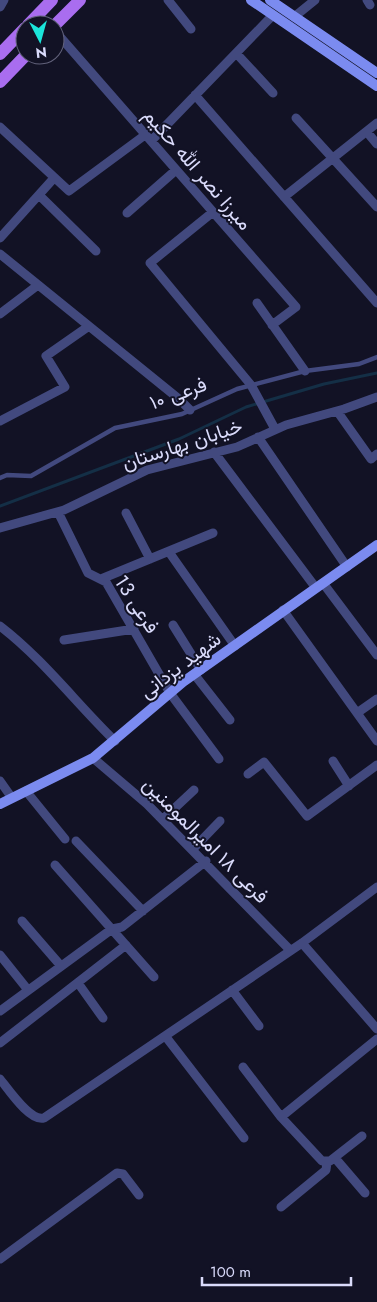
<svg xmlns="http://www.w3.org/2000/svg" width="377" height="1302" viewBox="0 0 377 1302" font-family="Jost,Vazirmatn,sans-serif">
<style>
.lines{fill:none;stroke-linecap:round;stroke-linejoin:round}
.stream{stroke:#142f46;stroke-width:3}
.lane{stroke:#42497e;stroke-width:4.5}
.street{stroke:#42497e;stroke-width:9}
.secondary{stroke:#7b8bf0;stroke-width:10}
.primary{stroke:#a96def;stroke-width:12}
.labels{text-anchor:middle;stroke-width:4;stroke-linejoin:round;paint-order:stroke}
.street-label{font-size:20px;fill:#dadbfb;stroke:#121225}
</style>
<rect width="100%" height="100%" fill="#121225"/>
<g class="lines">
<path class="stream" d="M0,506L179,439L246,407L324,384L377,373"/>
<path class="lane" d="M0,478L7,475L31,476L115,428L182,414L237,389L305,371L359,364L377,357"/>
<path class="street" d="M168,0L191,29
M367,0L370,5
M0,7L4,0
M294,17L315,0
M55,31L296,307L272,325
M236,53L273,93
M195,95L377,303
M296,118L377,207
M0,127L69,191L145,135
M367,132L377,144
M151,141L273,15
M39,195L96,251
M284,197L377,123
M213,212L150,263L251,385L275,429
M127,213L176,170
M0,238L54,178
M0,254L179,399L190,410
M257,303L305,371
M0,314L38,285
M337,411L371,459L377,454
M0,421L65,387L46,356L89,326
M258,437L347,567
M214,452L316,588
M58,512L88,573L106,582L170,693L219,759
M126,513L150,559
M0,528L64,510L147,470L237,447L286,425L344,409L377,397
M169,552L235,646
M101,579L213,533
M323,583L377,655
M283,610L377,741
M173,625L201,670
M0,626C43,659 76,703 115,741
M64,640L134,629
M194,674L230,720
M357,713L377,699
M93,758L147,804L290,950
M333,761L349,786
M248,774L264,762L307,816L377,765
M0,781L12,798
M26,791L65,839
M163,819L194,790
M76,841L143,911
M193,849L220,821
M55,865L154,977
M22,921L61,966
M302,943L377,1029
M0,955L28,990
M78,983L103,1018
M232,990L259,1026
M0,1011L112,929L122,927L206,861
M166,1037L244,1138
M0,1043L126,945
M243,1067L281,1117L322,1161H330L362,1136
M0,1079C9,1090 30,1122 44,1118L302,943L377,887
M281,1117L377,1039
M335,1158L365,1193
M281,1207L326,1170L327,1162
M0,1259L117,1173L123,1174L139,1195"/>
<path class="secondary" d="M251,0L377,86
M270,0L377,73
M0,804L93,758L183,682L377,545"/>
<path class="primary" d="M28,25L52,0
M55,25L80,0
M0,54L25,28
M0,82L26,55"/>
</g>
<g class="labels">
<g class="street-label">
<text transform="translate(198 169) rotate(49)" y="7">میرزا نصر الله حکیم</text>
<text transform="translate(178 393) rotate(-20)" y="7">فرعی ۱۰</text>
<text transform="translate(182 444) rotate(-18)" y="7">خیابان بهارستان</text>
<text transform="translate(137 604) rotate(57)" y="7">فرعی 13</text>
<text transform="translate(180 665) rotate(-37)" y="7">شهید یزدانی</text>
<text transform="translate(206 840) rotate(45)" y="7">فرعی ۱۸ امیرالمومنین</text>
</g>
</g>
<g transform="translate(40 40) rotate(174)"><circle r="24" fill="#121225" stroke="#62627b"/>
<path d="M0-4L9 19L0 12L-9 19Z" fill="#1be5da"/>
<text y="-8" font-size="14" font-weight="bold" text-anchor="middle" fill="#dadbfb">N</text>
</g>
<path d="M202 1277v8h149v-8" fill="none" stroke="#dadbfb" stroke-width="2.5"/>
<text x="210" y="1277" font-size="15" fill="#dadbfb" stroke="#121225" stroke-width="4" paint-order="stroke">100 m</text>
</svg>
